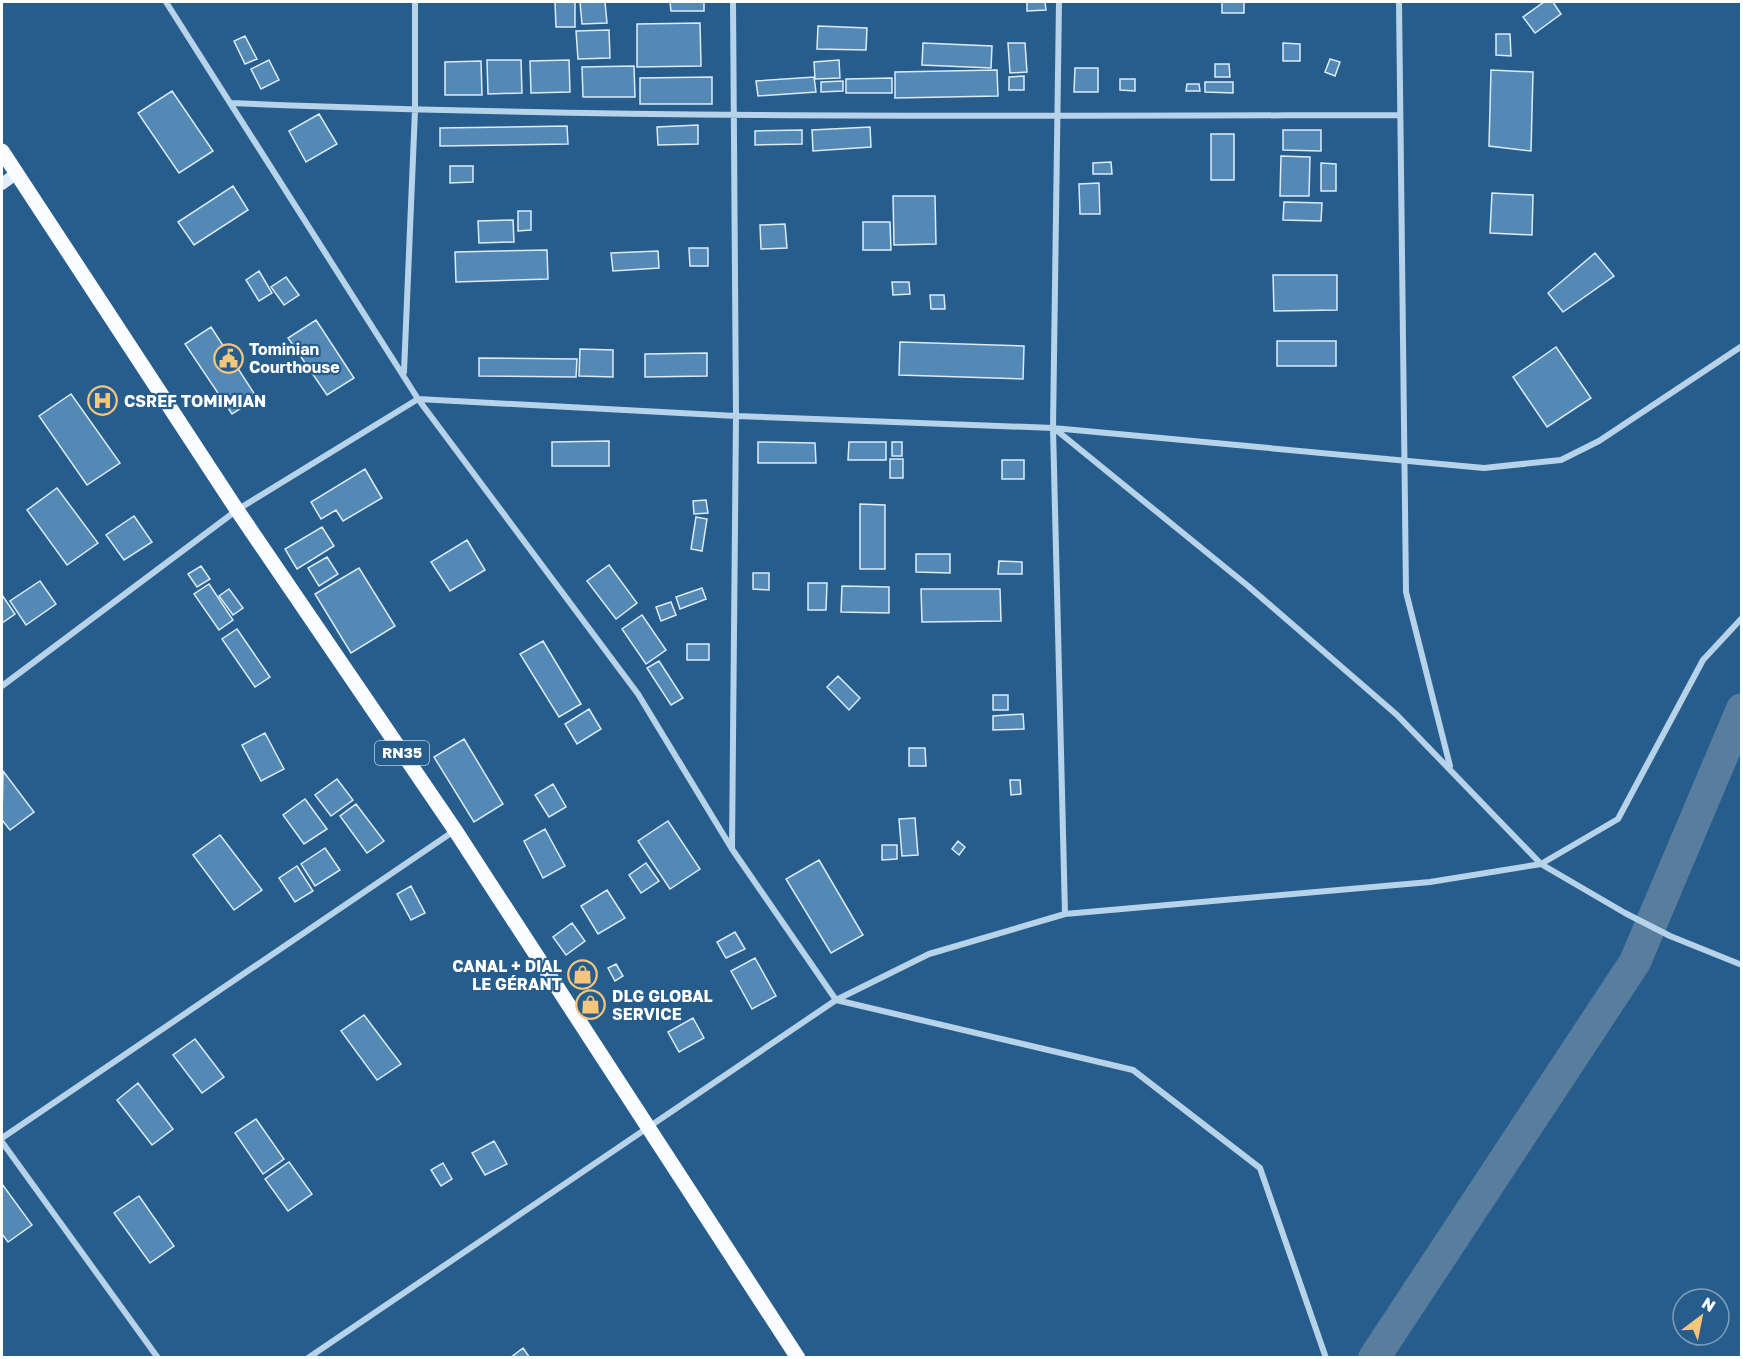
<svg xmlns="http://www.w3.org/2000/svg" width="1743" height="1359" viewBox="0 0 1743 1359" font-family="'Golos Text',sans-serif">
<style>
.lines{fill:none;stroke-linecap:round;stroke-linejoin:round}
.canal{stroke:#597d9d;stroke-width:32}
.building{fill:#5488b5;stroke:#dbebf8;stroke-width:1.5}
.street{stroke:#b7d3ea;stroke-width:6}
.secondary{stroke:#e1edf9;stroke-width:12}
.primary{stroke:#fafcff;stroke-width:15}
.labels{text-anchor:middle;stroke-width:4.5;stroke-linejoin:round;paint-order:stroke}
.shield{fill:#275d8c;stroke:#becedc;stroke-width:1.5}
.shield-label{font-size:15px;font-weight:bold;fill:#fff}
.poi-label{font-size:16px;font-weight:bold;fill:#fff;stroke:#275d8c;text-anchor:start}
</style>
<rect width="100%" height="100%" fill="#275d8c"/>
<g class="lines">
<path class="canal" d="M1374,1358L1635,962L1742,709"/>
</g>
<path class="building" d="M555,2H575V27H556Z
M580,2H605L607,23L582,24Z
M670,2H704V11H671Z
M1027,2H1045L1046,10L1027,11Z
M1222,2H1244V13H1222Z
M1544,2H1553L1561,14L1535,33L1523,17Z
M700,23L701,66L637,67V24Z
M818,26L867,28L866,50L817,49Z
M609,30L610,58L578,59L576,31Z
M1496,34H1510L1511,56L1496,55Z
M245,36L257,59L245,64L234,41Z
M923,43L992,46L991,68L922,65Z
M1008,43H1025L1027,72L1010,73Z
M1283,43L1300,44V61H1283Z
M1330,59L1340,62L1335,76L1325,72Z
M269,60L279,80L261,89L251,69Z
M487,60H521L522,93L488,94Z
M569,60L570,92L531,93L530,61Z
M839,60L840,78L815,79L814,62Z
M481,61L482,95H445V62Z
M1215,64H1229L1230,77H1215Z
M634,66L635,97H583L582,67Z
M1075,68H1098V92H1074Z
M997,70L998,96L895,98V72Z
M1491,70L1533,72L1531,151L1489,146Z
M1024,76V90H1009V77Z
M712,77V104H640V78Z
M814,77L816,92L758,96L756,81Z
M892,78V93H846V79Z
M1120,79H1135V91L1120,90Z
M843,81V91L821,92V82Z
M1205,82H1233V93L1205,92Z
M1187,84H1199L1200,91H1186Z
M172,91L213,151L179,173L138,113Z
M319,114L337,144L306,162L289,131Z
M698,125V144L658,145L657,127Z
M567,126L568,144L440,146V128Z
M870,127L871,147L813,151L812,130Z
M802,130V144L755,145V131Z
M1283,130H1321V151L1283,150Z
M1211,134H1234V180H1211Z
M1281,156L1310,157L1309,196H1280Z
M1111,162L1112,174H1093V163Z
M1321,163L1336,164V191H1321Z
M450,166H473V182L450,183Z
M1099,183L1100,214H1080L1079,184Z
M233,186L248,210L194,245L178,222Z
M1492,193L1533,195L1532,235L1490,233Z
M893,196H935L936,244L894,245Z
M1284,202L1322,203L1321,221L1283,220Z
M518,211H531V230L518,231Z
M513,220L514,242L479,243L478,221Z
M863,222H890L891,250H863Z
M785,224L787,248L761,249L760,225Z
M689,248H708V266H690Z
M547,250L548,279L456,282L455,252Z
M658,251L659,268L613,271L611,253Z
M1595,253L1614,276L1563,312L1548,293Z
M259,271L272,293L259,301L246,280Z
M1273,275H1337V310L1274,311Z
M286,277L299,295L284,305L271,287Z
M892,282H909L910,294L893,295Z
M930,295H944L945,309H931Z
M316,320L354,378L327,395L288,338Z
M211,327L257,398L232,414L185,344Z
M1277,341H1336V366H1277Z
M900,342L1024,346L1023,379L899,375Z
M1556,347L1591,398L1547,427L1513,377Z
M580,349L613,350V377L579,376Z
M707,353V376L645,377V354Z
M479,358L577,359L576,377L479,376Z
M71,394L120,463L87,485L39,416Z
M609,441V466H552V442Z
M758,442L815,443L816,463H758Z
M849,442H886V460H848Z
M892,442H902V456H892Z
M890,459H903V478H890Z
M1002,460H1024V479H1002Z
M365,469L382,498L343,521L336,510L321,519L311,502Z
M57,488L98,543L67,565L27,510Z
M706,500L708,513L694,514L693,501Z
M860,504L885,505V569H860Z
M134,516L152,542L124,560L106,535Z
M696,517L707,519L702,551L691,549Z
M322,527L334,546L297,569L285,549Z
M467,540L485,570L450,591L431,562Z
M916,554H950V573L916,572Z
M327,557L338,574L319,586L308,568Z
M999,561L1022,562V574H998Z
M609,565L637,603L616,619L587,581Z
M201,566L210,579L197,587L188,574Z
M359,568L395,626L351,653L315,594Z
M753,573H769V590L753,589Z
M40,581L56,604L26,625L10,601Z
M808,583H827L826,610H808Z
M209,584L233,620L219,630L194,594Z
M842,586L889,587V613L841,612Z
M702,588L706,599L680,609L676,597Z
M229,589L243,608L233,615L219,596Z
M921,589H1000L1001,621L922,622Z
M2,595L15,614L2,623Z
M671,602L676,615L661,621L656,607Z
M642,615L666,650L646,664L622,629Z
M237,629L270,677L255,687L222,639Z
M543,641L581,704L559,717L520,654Z
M687,644H709V660H687Z
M659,661L683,698L671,705L647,668Z
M838,676L860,698L849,710L827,687Z
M993,695H1008V710H993Z
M589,709L601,729L577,744L565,724Z
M1023,714L1024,729L993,730V716Z
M265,733L284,769L261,781L242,745Z
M464,739L503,804L474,822L434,757Z
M909,748H925L926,766H909Z
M3,771L34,812L10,830L2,820Z
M337,779L353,800L331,816L315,795Z
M1010,780H1020L1021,794L1011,795Z
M553,784L566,807L549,817L535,795Z
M305,799L327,829L304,844L283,815Z
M356,804L384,841L367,853L340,816Z
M915,818L918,855L902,856L899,819Z
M668,821L700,869L670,889L638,841Z
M545,829L565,866L543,878L524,841Z
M220,835L262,890L234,910L193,855Z
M958,841L965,847L959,855L952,849Z
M882,845H897V859L882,860Z
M325,848L340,870L315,886L301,864Z
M819,860L863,935L831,953L786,879Z
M646,863L659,881L641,893L629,875Z
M297,866L313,891L295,902L279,878Z
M411,886L425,913L411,920L397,894Z
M607,890L625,918L598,934L581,906Z
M572,923L585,941L566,955L553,937Z
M735,932L745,949L726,958L717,942Z
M755,958L776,996L752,1009L731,971Z
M616,964L623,976L615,981L608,968Z
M364,1015L401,1064L377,1080L341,1031Z
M693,1018L704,1038L679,1052L668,1032Z
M195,1039L224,1077L202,1093L173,1055Z
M138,1083L173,1129L152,1145L117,1100Z
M256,1119L284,1159L263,1174L235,1133Z
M494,1141L507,1164L485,1175L472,1153Z
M289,1162L312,1194L288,1211L265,1179Z
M443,1163L452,1179L441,1186L431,1170Z
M2,1184L32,1225L8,1242L2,1234Z
M139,1196L174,1246L150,1263L114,1213Z
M523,1348L530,1358H510Z"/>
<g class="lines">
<path class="street" d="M166,2L418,399L638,694L732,849L836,1000L1133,1070L1260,1168L1326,1358
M1059,2L1053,428L1065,914
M1399,2L1406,592L1450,766
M231,103C621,119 1010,116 1400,115
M404,372L415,110V2
M1055,429L1248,586L1397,715L1541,864L1625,913L1670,936L1742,965
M2,686L237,510L418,399L736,416L1053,428L1484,468L1561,460L1599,441L1742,346
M732,849L736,416L733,2
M2,1138L454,831
M2,1142L158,1358
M308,1358L836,1000L929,954L1065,914L1430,882L1541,864L1618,819L1703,660L1742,618"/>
<path class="secondary" d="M2,184L17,173"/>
<path class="primary" d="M2,151L237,510L455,830L798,1358"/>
</g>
<defs>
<symbol id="civic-ring" viewBox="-11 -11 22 22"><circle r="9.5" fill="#275d8c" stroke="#f2c67d" stroke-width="1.5"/><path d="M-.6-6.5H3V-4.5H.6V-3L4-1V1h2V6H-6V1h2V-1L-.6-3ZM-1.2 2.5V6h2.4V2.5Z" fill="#f2c67d"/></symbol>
<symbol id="hospital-ring" viewBox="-11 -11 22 22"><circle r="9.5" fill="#275d8c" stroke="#f2c67d" stroke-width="1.5"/><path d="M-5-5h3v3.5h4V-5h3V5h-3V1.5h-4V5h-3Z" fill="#f2c67d"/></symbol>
<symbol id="shop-ring" viewBox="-11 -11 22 22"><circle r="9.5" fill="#275d8c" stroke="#f2c67d" stroke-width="1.5"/><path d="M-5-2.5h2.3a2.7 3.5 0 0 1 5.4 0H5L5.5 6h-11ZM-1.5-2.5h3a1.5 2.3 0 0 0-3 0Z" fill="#f2c67d"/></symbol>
</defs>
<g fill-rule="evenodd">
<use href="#civic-ring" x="212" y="342" width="33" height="33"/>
<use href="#hospital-ring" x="86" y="384" width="33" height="33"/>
<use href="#shop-ring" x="566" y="958" width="33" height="33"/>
<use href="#shop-ring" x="574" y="988" width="33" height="33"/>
</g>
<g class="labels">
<rect class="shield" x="375" y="741" width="54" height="24" rx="4.5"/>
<g class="shield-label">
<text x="402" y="758">RN35</text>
</g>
<g class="poi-label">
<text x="249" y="355">Tominian<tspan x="249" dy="18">Courthouse</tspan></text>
<text x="124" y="407">CSREF TOMIMIAN</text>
<text x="562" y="972" text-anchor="end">CANAL + DIAL<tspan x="562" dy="18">LE GÉRANT</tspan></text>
<text x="612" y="1002">DLG GLOBAL<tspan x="612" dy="18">SERVICE</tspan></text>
</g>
</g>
<rect width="1743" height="1359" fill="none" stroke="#ffffff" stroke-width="6"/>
<g transform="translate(1701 1317) rotate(32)"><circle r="28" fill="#275d8c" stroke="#7d9eba" stroke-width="1.5"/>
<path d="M0-4.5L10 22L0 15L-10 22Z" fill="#f2c67d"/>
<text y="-9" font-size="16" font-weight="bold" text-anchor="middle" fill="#ffffff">N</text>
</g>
</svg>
